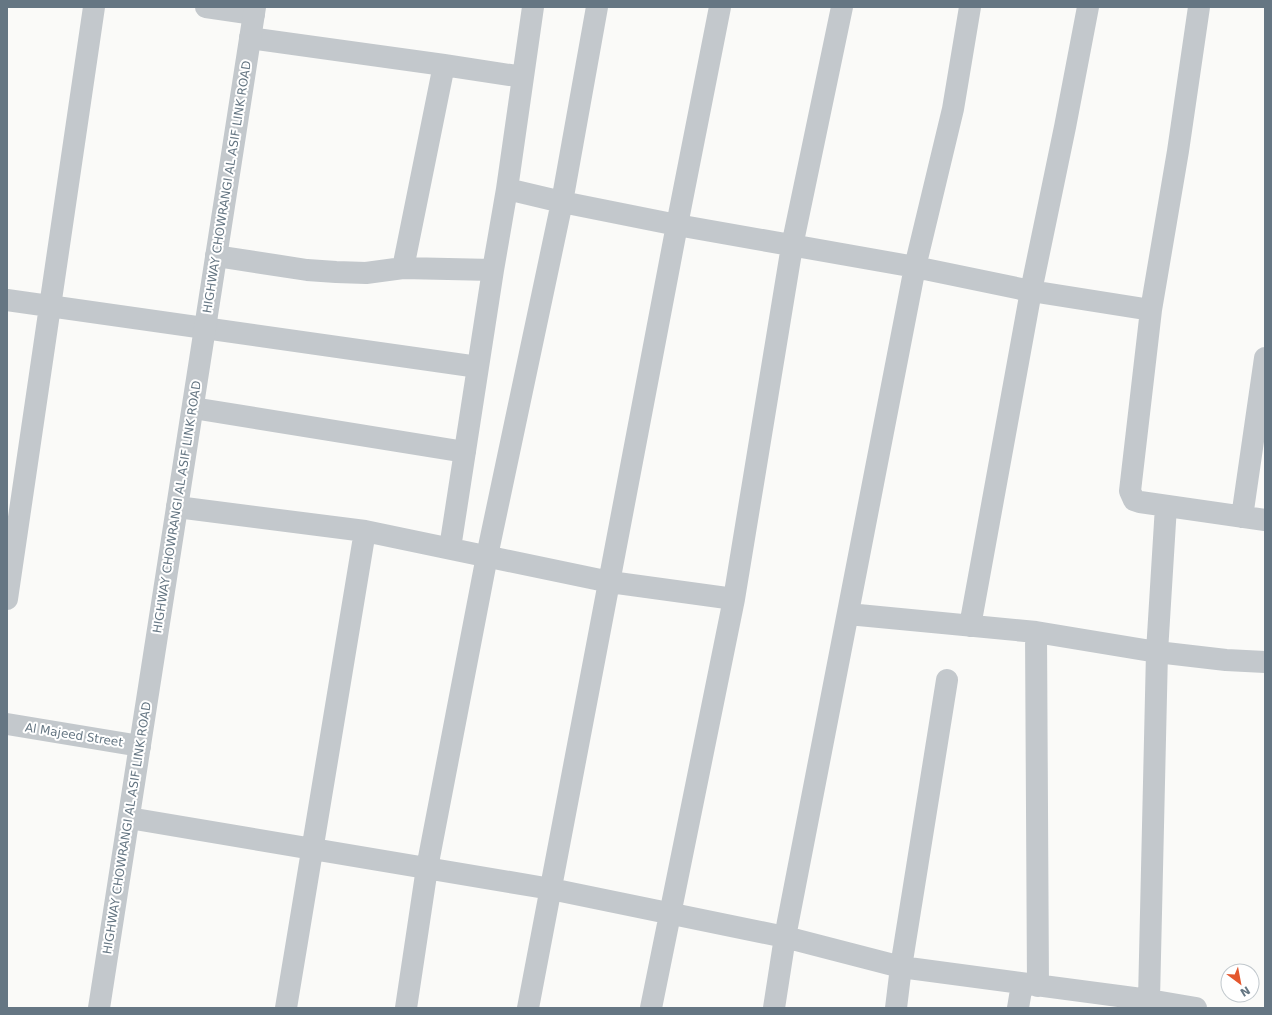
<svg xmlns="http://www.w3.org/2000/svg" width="1272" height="1015" viewBox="0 0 1272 1015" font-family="'DejaVu Sans',sans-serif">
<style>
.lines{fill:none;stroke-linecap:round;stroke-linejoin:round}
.minor{stroke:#c3c8cc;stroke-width:22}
.tertiary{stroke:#c3c8cc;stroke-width:22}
.labels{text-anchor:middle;stroke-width:4;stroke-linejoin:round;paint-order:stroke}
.street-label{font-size:12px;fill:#657683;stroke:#fff}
</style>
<rect width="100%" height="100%" fill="#fafaf8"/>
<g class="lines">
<path class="minor" d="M206,7L254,14
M1199,7L1178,151L1151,310L1130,491L1134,500L1140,502L1265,520
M250,38L444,65L523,77
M507,189L562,202L677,225L915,267L1031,291L1151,310
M216,256L307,270L336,272L366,273L403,268L493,270
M403,268L444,65
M7,300L478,367
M193,408L465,452
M177,507L365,531L610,582L734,599
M1242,517L1265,358
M450,548L493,270L507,189L533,7
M7,599L94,7
M848,614L1036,632L1157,652L1226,660L1265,662
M970,626L1031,291L1065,127L1088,7
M1036,632L1038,986
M7,724L140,746
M129,818L551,889L785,937L901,967L1149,1000L1196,1008
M1149,1000L1157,652L1166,506
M286,1008L365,531
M406,1008L427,868L487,556L562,202L597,7
M528,1008L677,225L720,7
M651,1008L734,599L792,246L842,7
M774,1008L785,937L915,267L953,109L970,7
M896,1008L901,967L947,680
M1018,1008L1022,984"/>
<path class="tertiary" d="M99,1008L255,7"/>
</g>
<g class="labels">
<g class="street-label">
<text transform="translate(227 187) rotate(-81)" y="4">HIGHWAY CHOWRANGI AL ASIF LINK ROAD</text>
<text transform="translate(177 507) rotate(-81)" y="4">HIGHWAY CHOWRANGI AL ASIF LINK ROAD</text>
<text transform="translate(74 735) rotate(9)" y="4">Al Majeed Street</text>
<text transform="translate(127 828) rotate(-81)" y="4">HIGHWAY CHOWRANGI AL ASIF LINK ROAD</text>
</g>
</g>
<rect width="1272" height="1015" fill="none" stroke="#657683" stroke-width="16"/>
<g transform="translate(1240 983) rotate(148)"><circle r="19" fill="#ffffff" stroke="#c1c8cd"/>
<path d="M0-3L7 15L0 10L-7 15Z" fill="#e4572e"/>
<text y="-6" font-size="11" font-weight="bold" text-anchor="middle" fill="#657683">N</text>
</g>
</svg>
